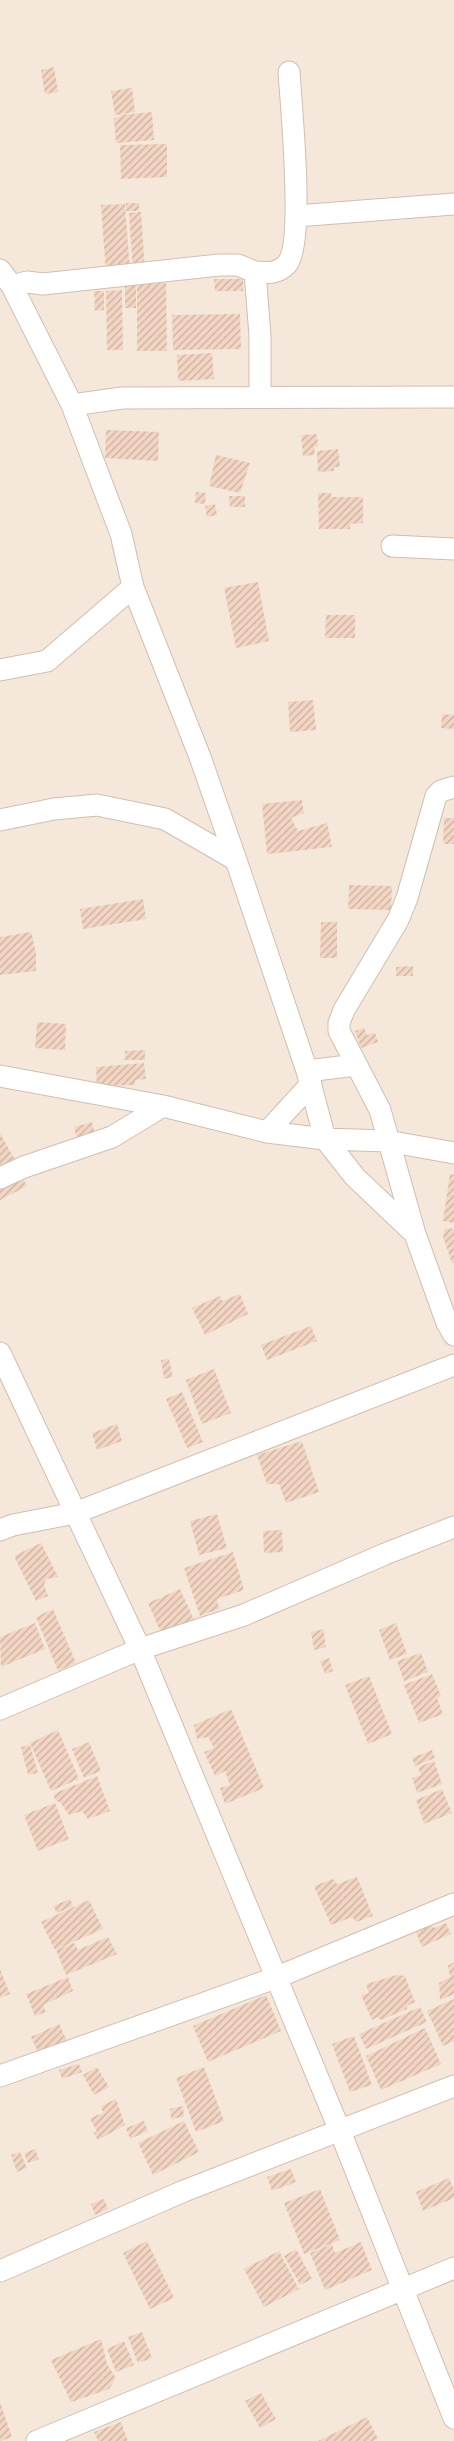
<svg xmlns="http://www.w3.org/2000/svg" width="454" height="2441" viewBox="0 0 454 2441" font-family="'PT Sans Narrow',sans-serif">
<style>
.residential{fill:#f5e8da}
.building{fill:url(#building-hatch)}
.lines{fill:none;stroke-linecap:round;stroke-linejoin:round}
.street-casing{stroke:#d1beb0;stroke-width:23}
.street{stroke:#fff;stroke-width:21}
</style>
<defs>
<pattern id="building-hatch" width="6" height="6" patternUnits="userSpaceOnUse" patternTransform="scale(1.25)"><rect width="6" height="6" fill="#f3d5c3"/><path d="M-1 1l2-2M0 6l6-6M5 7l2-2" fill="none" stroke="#cab0a1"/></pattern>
</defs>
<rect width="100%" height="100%" fill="#fdf6ec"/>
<path class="residential" d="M0,0H454V2441H0Z"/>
<path class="building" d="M54,67L58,92L45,94L41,70Z
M132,88L135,112L115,115L111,91Z
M152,112L154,140L116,143L114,118L121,117L120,115Z
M167,144V177L121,179L120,145Z
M126,203H139V211H126Z
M125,204L130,272L106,274L101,205Z
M141,212L145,271L133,272L129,213Z
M214,279H243V291H215Z
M166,283L167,351H137V284Z
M125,285H136V308H125Z
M122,290L123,350H107L106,291Z
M94,291H104V310L95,311Z
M240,314L241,349L173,350L172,315Z
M212,353L214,379L178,381L177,355Z
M106,430L159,432L158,461L105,458Z
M317,434L318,446L314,447L315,455L303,456L301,435Z
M338,449L340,467H334V471L318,472L317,451Z
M216,455L250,463L240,493L209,486Z
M196,492L206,493L205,504L195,503Z
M318,493H331V497H363V523L350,524V529H319Z
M229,496H245V507H230Z
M215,504L217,515L207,517L205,506Z
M258,582L269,641L236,648L224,588Z
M326,615H355V638H325Z
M313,700L316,730L290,732L288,702Z
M442,714L454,715V729L441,728Z
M302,800L304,813L291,818L298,831L327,823L332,847L267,854L262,804Z
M444,818H454V844H443Z
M349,885L392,886L391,910L348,909Z
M143,899L146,919L83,929L80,909Z
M321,922H337V958H320Z
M31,932L36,953V971L0,975V937Z
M413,966V976H396V967Z
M37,1022L66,1024L65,1050L35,1048Z
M364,1028L367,1035L375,1033L378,1042L361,1048L355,1031Z
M145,1050V1060H125V1051Z
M144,1063L146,1079L135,1080V1085L97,1086L96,1067Z
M92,1122L96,1140L78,1144L74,1127Z
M0,1133L15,1160L0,1169Z
M19,1172L27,1186L0,1200V1182Z
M450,1174L454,1175V1223L443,1221Z
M445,1228L454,1229V1263H452L443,1237Z
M240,1294L248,1314L205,1335L192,1308L220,1296L222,1301Z
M311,1326L317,1341L267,1360L261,1345Z
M169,1359L173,1377L164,1379L161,1360Z
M214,1369L231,1413L202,1424L186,1380Z
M182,1392L203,1442L187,1448L166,1399Z
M117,1424L122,1441L97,1450L92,1433Z
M302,1441L319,1492L286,1503L279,1484H267L257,1455Z
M217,1514L227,1548L199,1555L190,1521Z
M282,1530L283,1552L264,1553L263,1531Z
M41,1543L58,1577L46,1579L44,1585L48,1596L36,1601L14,1556Z
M233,1552L244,1590L217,1599L219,1609L200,1616L184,1568Z
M180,1589L197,1626L164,1640L148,1603Z
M53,1609L76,1663L58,1671L36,1617Z
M35,1623L45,1649L1,1667L0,1637Z
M396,1623L407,1654L390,1660L379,1630Z
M323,1629L326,1647L314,1650L311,1632Z
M421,1653L428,1672L404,1681L397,1661Z
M329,1658L333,1671L325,1674L320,1661Z
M432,1674L441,1696L437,1698L443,1714L419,1723L404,1685Z
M369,1676L392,1734L368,1744L345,1685Z
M231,1709L264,1788L225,1804L220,1788L230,1785L225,1771L215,1776L204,1752L214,1748L208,1737L197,1739L194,1725Z
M58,1730L79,1779L51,1791L30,1743Z
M89,1742L101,1771L84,1778L72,1749Z
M30,1745L38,1773L28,1775L21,1747Z
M432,1750L435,1758L415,1766L412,1758Z
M434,1761L442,1784L417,1793L412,1778L421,1775L418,1767Z
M97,1776L110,1811L88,1819L82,1811L69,1815L60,1802L56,1801L53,1794Z
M442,1789L452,1813L424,1824L416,1800Z
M55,1803L69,1839L38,1851L24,1815Z
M357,1877L373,1916L356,1922L352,1917L331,1925L314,1886L333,1879L337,1884Z
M70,1899L73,1906L57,1913L53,1906Z
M89,1900L103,1929L55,1950L41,1922Z
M446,1923L451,1934L422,1947L416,1932L431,1925L435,1928Z
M108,1937L117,1954L66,1975L56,1950L74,1943L78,1950Z
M454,1962V1994L440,2000L439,1983L450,1977L448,1966Z
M0,1969L10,1994L0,1998Z
M397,1975L405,1976L415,2002L407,2006V2009L381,2020L377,2017L372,2020L361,1995L369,1993L366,1984Z
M68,1977L73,1991L43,2005L46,2012L35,2016L26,1994Z
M266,1995L281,2031L208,2062L193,2026Z
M454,1999V2041L443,2046L427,2011Z
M420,2007L427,2022L366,2049L359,2034Z
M59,2024L70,2047L42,2060L31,2037Z
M425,2028L441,2064L381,2090L366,2056Z
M354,2036L372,2085L350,2092L332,2044Z
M79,2064L82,2072L62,2079L59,2070Z
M97,2067L109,2087L94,2095L83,2075Z
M204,2067L224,2121L196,2132L176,2078Z
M116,2099L125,2125L98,2140L93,2133L97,2132L90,2118L103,2113L101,2106Z
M183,2106L184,2117L171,2119L170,2109Z
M144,2121L148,2131L130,2139L126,2128Z
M184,2121L199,2152L153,2175L138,2143Z
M35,2149L39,2159L28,2163L24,2153Z
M20,2152L27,2168L17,2172L11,2155Z
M291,2169L296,2182L272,2191L267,2177Z
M449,2178L454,2190V2198L423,2211L416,2192Z
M320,2189L340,2240L304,2254L284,2203Z
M104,2199L108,2209L95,2215L91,2204Z
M147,2241L174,2298L150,2309L123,2253Z
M361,2242L372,2270L325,2290L310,2253L332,2244L335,2253Z
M296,2249L312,2279L300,2285L284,2256Z
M279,2251L299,2289L264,2307L244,2269Z
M142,2332L152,2358L138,2363L128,2337Z
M101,2339L107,2364L116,2378L109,2389L71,2402L51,2360Z
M124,2341L134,2365L116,2372L107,2349Z
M261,2393L276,2419L260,2428L245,2401Z
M0,2402L12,2437L1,2441H0Z
M367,2417L378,2439L373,2441H318Z
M121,2422L128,2441H98L94,2432Z"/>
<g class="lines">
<defs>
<path id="street" d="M296,216L454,204
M0,270L12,286L27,282L43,284L219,265H238L255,272
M12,286L72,405L121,534L133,587L200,757L236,860L307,1071L325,1139L355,1177L415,1234
M260,397V336L255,272C267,273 278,274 287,264C305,243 291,105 289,72
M72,405L122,398L454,397
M392,546L454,549
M0,670L47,661L133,587
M454,787L441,791L436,796L407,898L398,920L344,1010L339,1023V1031L380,1110L415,1234L447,1323L454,1335
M0,820L54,809L97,805L165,819L236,860
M307,1071L356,1065
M0,1076L163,1106L267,1132L325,1139L387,1141L454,1153
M267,1132L311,1084
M0,1178L24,1167L112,1137L163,1106
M0,1353L140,1649L340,2131L454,2418
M0,1530L13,1525L75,1513L454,1365
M0,1709L140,1649L244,1615L385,1554L454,1527
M0,2076L275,1978L454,1904
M0,2271L184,2191L454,2086
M37,2441L454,2268"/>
</defs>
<use href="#street" class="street-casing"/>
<use href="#street" class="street"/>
</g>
</svg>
